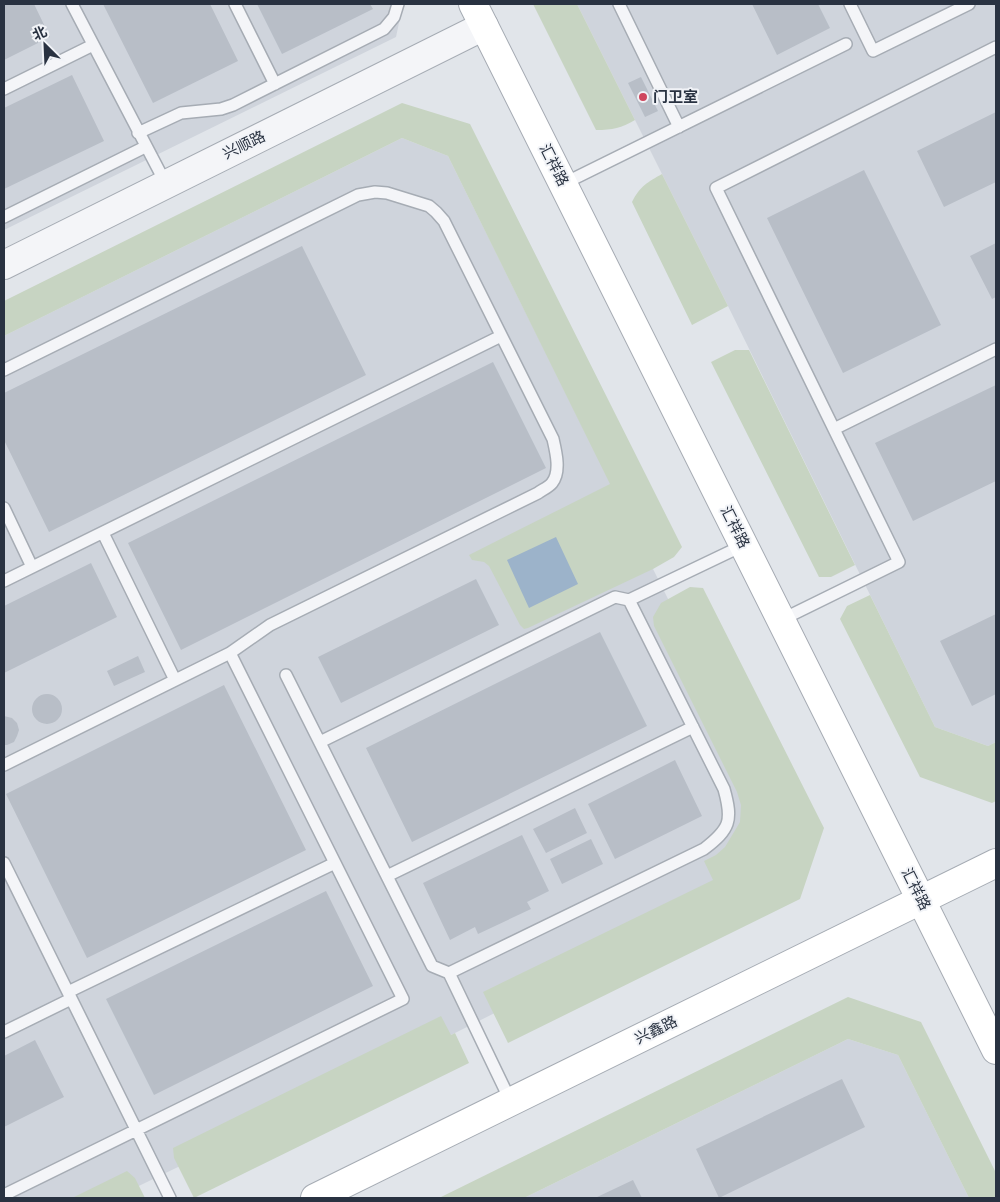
<svg xmlns="http://www.w3.org/2000/svg" width="1000" height="1202" viewBox="0 0 1000 1202" font-family="'DejaVu Sans','Noto Sans SC',sans-serif">
<style>
.built{fill:#cfd4dc}
.green{fill:#c7d4c2}
.water{fill:#9cb3ca}
.building{fill:#b8bec7}
.lines{fill:none;stroke-linecap:round;stroke-linejoin:round}
.service-casing{stroke:#a6acb4;stroke-width:14}
.tertiary-casing{stroke:#a6acb4;stroke-width:30}
.secondary-casing{stroke:#a6acb4;stroke-width:30}
.service{stroke:#f4f5f8;stroke-width:11}
.tertiary{stroke:#f4f5f8;stroke-width:28}
.secondary{stroke:#fff;stroke-width:28}
.poi-dot{fill:#cf465d;stroke:#f1f3f7;stroke-width:2}
.labels{text-anchor:middle;stroke-width:4;stroke-linejoin:round;paint-order:stroke}
.poi-label{font-size:15px;font-weight:bold;fill:#293241;stroke:#f1f3f7;text-anchor:start}
.street-label{font-size:15px;fill:#293241;stroke:#f1f3f7}
</style>
<rect width="100%" height="100%" fill="#e1e5ea"/>
<path class="built" d="M4,4H403L396,37L4,230Z
M577,4H996V742L988,746L935,727L728,306Z
M402,138L448,156L653,569L785,832L771,874L451,1035L114,1198H4V336Z
M848,1039L898,1055L969,1198H524Z"/>
<path class="green" d="M533,4H577L635,120C621,128 613,130 596,130Z
M402,103L470,124L682,547L674,557L653,569L528,628L524,629L520,625L489,566L484,562L472,560L469,555L610,484L448,156L402,138L4,336V301Z
M662,174L728,306L692,325L632,202C640,186 648,182 662,174Z
M735,350H749L855,565L831,577H819L711,362Z
M690,587L703,588L824,828L800,899L508,1043L483,992L713,880L704,861L716,855L725,847L740,822L741,805L737,792L654,626L653,617L661,603Z
M870,595L935,727L988,746L996,742V801L992,803L920,777L840,619L847,606Z
M848,997L921,1022L996,1173V1198H969L898,1055L848,1039L524,1198H439Z
M441,1016L451,1035L455,1033L469,1063L194,1198L174,1158L173,1148Z
M127,1171L135,1178L145,1198H72Z"/>
<path class="water" d="M556,537L578,584L529,608L507,560Z"/>
<path class="building" d="M4,4H34L50,37L4,60Z
M103,4H210L238,61L153,103Z
M257,4H370L373,9L282,54Z
M752,4H818L830,28L777,55Z
M72,75L104,141L4,189V108Z
M641,77L658,111L645,117L628,83Z
M996,112V182L944,207L917,151Z
M864,170L941,325L843,373L767,218Z
M996,243V297L992,299L970,256Z
M302,246L366,375L49,532L4,440V393Z
M493,362L546,468L181,650L128,543Z
M996,385V481L913,521L875,443Z
M91,563L117,617L4,673V606Z
M476,579L499,625L341,703L318,657Z
M996,614V694L972,706L940,641Z
M600,632L647,726L412,842L366,748Z
M138,656L145,672L114,686L107,671Z
M224,685L306,850L87,958L6,794Z
M32 709a15 15 0 1 1 30 0a15 15 0 1 1-30 0Z
M4,716L12,718L17,723L19,730L17,736L14,742L7,745H4Z
M675,760L702,816L615,859L588,804Z
M575,808L587,833L546,853L533,829Z
M522,835L549,891L527,902L531,909L478,934L475,927L450,940L423,883Z
M591,839L603,864L562,884L550,859Z
M326,891L373,986L154,1095L106,999Z
M35,1040L64,1097L4,1127V1056Z
M842,1079L865,1127L719,1198L696,1149Z
M633,1180L642,1198H595Z"/>
<g class="lines">
<defs>
<path id="service" d="M72,4L166,184
M235,4L275,84
M619,4L679,127
M850,4L873,51L969,4
M4,89L93,45
M138,133L181,113L221,109L233,105L384,29L394,17L398,4
M563,184L846,44
M4,217L145,147
M4,370L358,195L375,192L387,193L429,206L436,212L444,221L553,439C556,452 561,472 552,483C549,487 542,490 538,493L270,625L230,653L403,999L4,1195
M834,429L996,349
M4,508L32,567
M103,533L175,680
M4,581L501,336
M781,620L899,562L716,188L996,47
M286,675L432,966L449,973L511,1102
M320,742L615,597L629,600L744,545
M4,765L230,653
M4,863L170,1198
M387,876L693,727
M449,973L704,849C730,829 733,821 724,789L629,600
M68,992L335,863
M4,1032L71,999"/>
<path id="tertiary" d="M4,265L484,26"/>
<path id="secondary" d="M473,4L996,1050
M315,1198L996,863"/>
</defs>
<use href="#service" class="service-casing"/>
<use href="#tertiary" class="tertiary-casing"/>
<use href="#secondary" class="secondary-casing"/>
<use href="#service" class="service"/>
<use href="#tertiary" class="tertiary"/>
<use href="#secondary" class="secondary"/>
</g>
<circle class="poi-dot" cx="643" cy="97" r="5"/>
<g class="labels">
<g class="poi-label">
<text x="653" y="102">门卫室</text>
</g>
<g class="street-label">
<text transform="translate(244 145) rotate(-26)" y="5">兴顺路</text>
<text transform="translate(554 165) rotate(63)" y="5">汇祥路</text>
<text transform="translate(735 527) rotate(63)" y="5">汇祥路</text>
<text transform="translate(916 889) rotate(63)" y="5">汇祥路</text>
<text transform="translate(656 1030) rotate(-26)" y="5">兴鑫路</text>
</g>
</g>
<rect width="1000" height="1202" fill="none" stroke="#293241" stroke-width="10"/>
<g transform="translate(45 45) rotate(336)" stroke="#f1f3f7" stroke-width="4" paint-order="stroke">
<path d="M0-4L9 19L0 12L-9 19Z" fill="#293241"/>
<text y="-8" font-size="14" font-weight="bold" text-anchor="middle" fill="#293241">北</text>
</g>
</svg>
